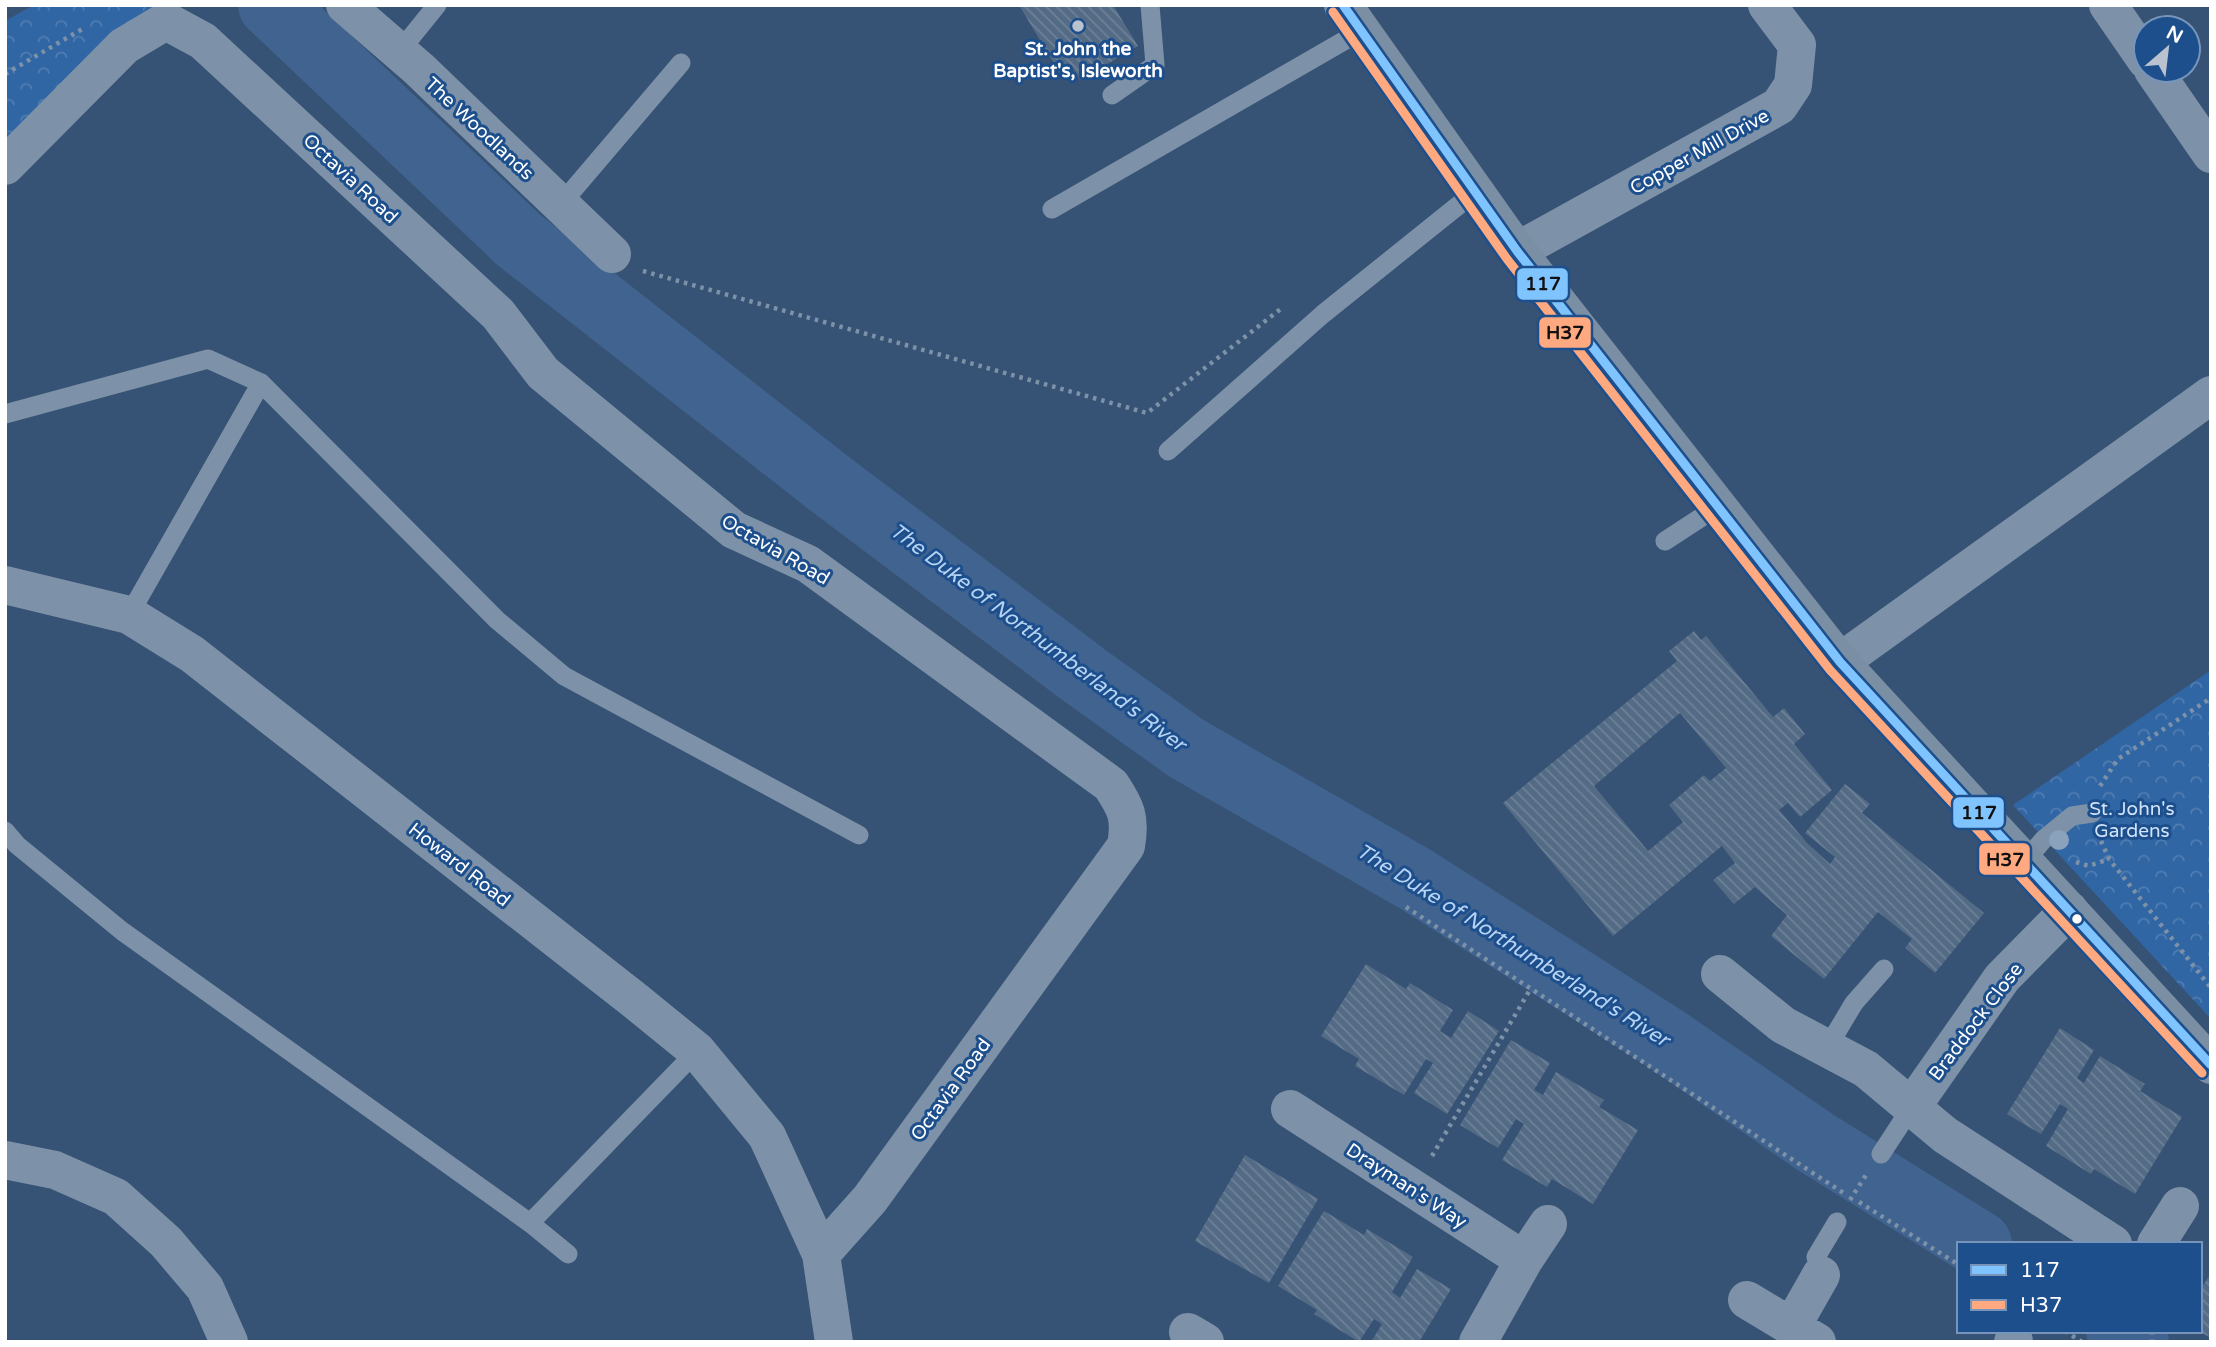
<svg xmlns="http://www.w3.org/2000/svg" width="2216" height="1347" viewBox="0 0 2216 1347" font-family="'Varela Round',sans-serif">
<style>
.park{fill:url(#park-crowns)}
.lines{fill:none;stroke-linecap:round;stroke-linejoin:round}
.river{stroke:#41638f;stroke-width:66}
.building{fill:url(#building-back-hatch);fill-rule:evenodd}
.path{stroke:#7d92a8;stroke-width:4.5;stroke-dasharray:3.5 5;stroke-linecap:butt}
.service{stroke:#7d92a8;stroke-width:19}
.minor{stroke:#7d92a8;stroke-width:38}
.secondary{stroke:#7a8ea4;stroke-width:38}
.bus-1-casing{stroke:#1d4f8d;stroke-width:14}
.bus-2-casing{stroke:#1d4f8d;stroke-width:14}
.bus-1{stroke:#80c4ff;stroke-width:9}
.bus-2{stroke:#ffa980;stroke-width:9}
.tree{fill:#8ba2bd}
.poi-dot{fill:#b9c2ce;stroke:#1d4f8d;stroke-width:2.5}
.bus-dot{fill:#fff;stroke:#1d4f8d;stroke-width:2.5}
.labels{text-anchor:middle;stroke-width:6;stroke-linejoin:round;paint-order:stroke}
.poi-label{font-size:19px;font-weight:bold;fill:#fff;stroke:#1d4f8d}
.street-label{font-size:19px;fill:#fff;stroke:#1d4f8d}
.park-label{font-size:19px;fill:#d0e3f9;stroke:#1d4f8d}
.water-label{font-size:21px;font-style:italic;fill:#b7d3f4;stroke:#1d4f8d}
.line-badge{stroke:#1d4f8d;stroke-width:2.5}
.pale-badge-label{font-size:19px;text-anchor:middle;font-weight:bold;fill:#111}
</style>
<defs>
<pattern id="park-crowns" width="20" height="18" patternUnits="userSpaceOnUse" patternTransform="scale(1.75)"><rect width="20" height="18" fill="#3166a4"/><path d="M2 6a3 3 0 1 1 6 0M12 15a3 3 0 1 1 6 0" fill="none" stroke="#507db2"/></pattern>
<pattern id="building-back-hatch" width="6" height="6" patternUnits="userSpaceOnUse" patternTransform="scale(1.75)"><rect width="6" height="6" fill="#546b86"/><path d="M-1 5l2 2M0 0l6 6M5-1l2 2" fill="none" stroke="#6e8198"/></pattern>
</defs>
<rect width="100%" height="100%" fill="#365274"/>
<path class="park" d="M34,5H156L5,144V21Z
M2211,670V1019L2013,805Z"/>
<g class="lines">
<path class="river" d="M271,5L519,240L830,484L1084,675L1186,748L1415,879L1664,1038L1815,1142L1979,1244
M2119,1331L2136,1342"/>
</g>
<path class="building" d="M1019,5H1113L1138,46L1080,80L1071,65L1059,72Z
M1694,631L1701,640L1706,636L1773,717L1784,708L1805,734L1794,744L1832,790L1800,817L1788,803L1779,810L1808,844L1830,864L1835,857L1805,833L1845,784L1870,804L1862,813L1984,913L1935,973L1905,948L1912,939L1878,912L1824,979L1771,936L1787,915L1755,887L1734,904L1713,880L1735,863L1722,846L1613,936L1503,803L1677,661L1669,651ZM1680,713L1726,768L1710,781L1704,775L1669,805L1683,822L1648,851L1594,786Z
M1366,964L1406,989L1410,983L1453,1010L1440,1031L1451,1038L1468,1011L1499,1031L1447,1114L1414,1093L1433,1063L1426,1059L1404,1095L1355,1066L1359,1059L1321,1036Z
M2060,1028L2094,1050L2077,1078L2084,1083L2100,1056L2145,1084L2140,1091L2182,1117L2135,1194L2094,1169L2091,1174L2046,1146L2068,1109L2060,1104L2041,1134L2007,1114Z
M1511,1040L1550,1063L1534,1090L1543,1095L1556,1072L1604,1100L1599,1107L1638,1130L1593,1204L1552,1179L1547,1187L1502,1160L1524,1124L1516,1119L1498,1148L1460,1125Z
M1245,1155L1318,1199L1269,1283L1195,1241Z
M1324,1211L1364,1235L1367,1229L1413,1257L1392,1292L1400,1298L1417,1269L1451,1289L1419,1342H1371L1382,1324L1374,1319L1359,1342L1314,1314L1317,1310L1278,1286Z
M2211,1273V1338L2200,1332V1290Z"/>
<g class="lines">
<path class="path" d="M5,74L84,28
M643,271L1147,413L1282,308
M2100,786L2118,759L2211,698
M2101,841L2109,859L2211,988
M2076,862L2089,866L2109,859
M1406,907L1845,1194
M1432,1156L1531,988
M1850,1200L1866,1175
M1859,1202L1959,1265
M2065,1331L2082,1342
M2152,1331V1342"/>
<path class="service" d="M399,52L437,5
M1112,95L1155,65L1150,5
M561,204L681,63
M1052,209L1361,31
M5,414L208,359L261,383L497,620L564,676L859,835
M1168,451L1323,314L1475,192
M1665,541L1717,507
M129,615L261,383
M5,831L17,845L122,931L530,1223L568,1254
M2024,862L2044,839L2072,816L2092,813
M1827,1048L1854,1003L1884,969
M1881,1154L1913,1105
M530,1223L697,1051
M1821,1275L1816,1257L1837,1222"/>
<path class="minor" d="M345,5L419,69L612,254
M2108,5L2146,60
M2153,70L2211,154
M5,166L124,46L166,21L203,41L498,314L543,373L734,530L808,564L1111,785C1126,808 1131,817 1126,846L870,1199L821,1254
M1517,251L1779,106L1793,85L1797,45L1767,5
M5,585L129,615L192,654L633,999L697,1051L767,1136L821,1254L834,1342
M1840,662L2211,395
M1720,974L1783,1025L1866,1069L1945,1135L2113,1244
M1913,1105L2002,978L2069,910
M1290,1109L1524,1260L1478,1342
M5,1160L55,1170L116,1197L166,1242L205,1288L229,1342
M2156,1244L2180,1206
M1524,1260L1548,1224
M1747,1300L1817,1342
M1792,1326L1821,1275
M1188,1332L1205,1342
M2013,1342L2014,1341"/>
<path class="secondary" d="M1343,5L1517,251L1840,662L2211,1065"/>
<defs>
<path id="bus-1" d="M1343,5L1517,251L1840,662L2211,1065"/>
<path id="bus-2" d="M1333,12L1507,259L1830,670L2202,1073"/>
</defs>
<use href="#bus-1" class="bus-1-casing"/>
<use href="#bus-2" class="bus-2-casing"/>
<use href="#bus-1" class="bus-1"/>
<use href="#bus-2" class="bus-2"/>
</g>
<circle class="tree" cx="2059" cy="840" r="10"/>
<circle class="poi-dot" cx="1078" cy="26" r="7"/>
<circle class="bus-dot" cx="2077" cy="919" r="6"/>
<g class="labels">
<g class="poi-label">
<text x="1078" y="55">St. John the<tspan x="1078" dy="22">Baptist's, Isleworth</tspan></text>
</g>
<g class="street-label">
<text transform="translate(480 128) rotate(43)" y="7">The Woodlands</text>
<text transform="translate(1699 151) rotate(-29)" y="7">Copper Mill Drive</text>
<text transform="translate(351 178) rotate(43)" y="7">Octavia Road</text>
<text transform="translate(776 549) rotate(30)" y="7">Octavia Road</text>
<text transform="translate(460 864) rotate(38)" y="7">Howard Road</text>
<text transform="translate(1975 1021) rotate(-53)" y="7">Braddock Close</text>
<text transform="translate(950 1089) rotate(-54)" y="7">Octavia Road</text>
<text transform="translate(1407 1185) rotate(33)" y="7">Drayman's Way</text>
</g>
<g class="park-label">
<text x="2132" y="815">St. John's<tspan x="2132" dy="22">Gardens</tspan></text>
</g>
<g class="water-label">
<text transform="translate(1038 637) rotate(37)" y="7">The Duke of Northumberland's River</text>
<text transform="translate(1513 945) rotate(32)" y="7">The Duke of Northumberland's River</text>
</g>
</g>
<g class="line-badge">
<rect x="1516" y="267" width="53" height="34" rx="7" fill="#80c4ff"/>
<rect x="1538" y="316" width="54" height="33" rx="7" fill="#ffa980"/>
<rect x="1952" y="796" width="53" height="33" rx="7" fill="#80c4ff"/>
<rect x="1978" y="842" width="53" height="34" rx="7" fill="#ffa980"/>
</g>
<g class="pale-badge-label">
<text x="1543" y="290">117</text>
<text x="1565" y="339">H37</text>
<text x="1979" y="819">117</text>
<text x="2005" y="866">H37</text>
</g>
<rect width="2216" height="1347" fill="none" stroke="#ffffff" stroke-width="14"/>
<rect x="1957" y="1242" width="245" height="91" fill="#1d4f8d" stroke="#7795bb" stroke-width="2"/>
<rect x="1971" y="1265" width="35" height="10" fill="#80c4ff" stroke="#7795bb" stroke-width="2"/>
<text x="2020" y="1277" font-size="21" fill="#ffffff">117</text>
<rect x="1971" y="1300" width="35" height="10" fill="#ffa980" stroke="#7795bb" stroke-width="2"/>
<text x="2020" y="1312" font-size="21" fill="#ffffff">H37</text>
<g transform="translate(2167 49) rotate(28)"><circle r="33" fill="#1d4f8d" stroke="#7795bb" stroke-width="2"/>
<path d="M0-5L12 26L0 18L-12 26Z" fill="#b9c2ce"/>
<text y="-10" font-size="19" font-weight="bold" text-anchor="middle" fill="#ffffff">N</text>
</g>
</svg>
